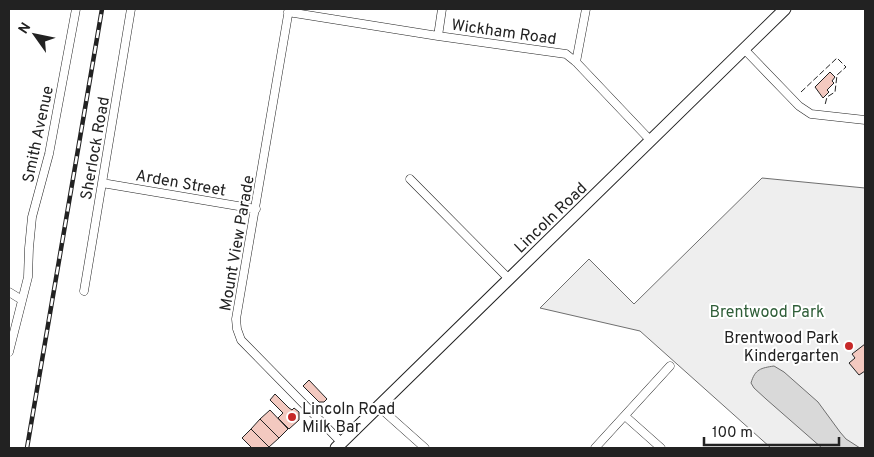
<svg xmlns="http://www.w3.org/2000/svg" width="874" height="457" viewBox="0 0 874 457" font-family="Overpass,sans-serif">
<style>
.green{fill:#eee;stroke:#6f6f6f}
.water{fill:#d9d9d9;stroke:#6f6f6f}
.building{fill:#f3c9c0;stroke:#222}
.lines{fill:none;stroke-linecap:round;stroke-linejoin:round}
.minor-casing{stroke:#222;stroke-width:9}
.secondary-casing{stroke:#222;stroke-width:13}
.minor{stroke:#fff;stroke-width:8}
.secondary{stroke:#fff;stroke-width:11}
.rail-casing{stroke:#222;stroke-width:4.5}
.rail{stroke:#fff;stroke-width:2.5;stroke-dasharray:8;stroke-linecap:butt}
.fence{stroke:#222;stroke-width:1;stroke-dasharray:6 2.5;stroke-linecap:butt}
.poi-dot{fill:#c62828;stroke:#fff;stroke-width:2}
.labels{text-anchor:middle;stroke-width:4;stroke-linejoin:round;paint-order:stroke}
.street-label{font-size:16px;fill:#222;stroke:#fff}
.park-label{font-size:16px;fill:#2f5e38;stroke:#fff}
.poi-label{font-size:16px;fill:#222;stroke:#fff;text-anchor:end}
</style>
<rect width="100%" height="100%" fill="#fff"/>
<path class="green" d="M762,178L865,188V448H771L640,331L540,308L589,259L634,304Z"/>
<path class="water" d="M774,366L784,372L818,402L840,432L846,439L860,448H822L766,399L754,388L751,383C755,369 761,368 774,366Z"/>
<path class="building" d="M830,72L835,77L832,81L834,83L827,90L829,92L823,98L815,87Z
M865,344V371L859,375L849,363L855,358L852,354Z
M309,380L327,399L324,402H319L303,386Z
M275,394L289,408L292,410L294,408L299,412V420L289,429L278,418L283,413L270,400Z
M270,410L288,429L279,438L260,419Z
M260,419L279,438L269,447L251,429Z
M251,429L269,447L268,448H252L242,438Z"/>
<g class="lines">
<defs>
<path id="minor" d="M289,9L236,319L237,329L241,340L342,443
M288,12L438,36L566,54L576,62L651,141
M438,36L442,9
M744,49L799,106L811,114L865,120
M576,62L586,9
M410,179L509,279
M102,183L256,209
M84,291L131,9
M9,292L22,300
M9,352L28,277L29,248L32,217L49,154L76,9
M379,407L425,448
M625,416L661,448
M595,448L670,366"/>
<path id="secondary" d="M336,448L785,9"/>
</defs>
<use href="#minor" class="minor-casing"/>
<use href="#secondary" class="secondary-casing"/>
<use href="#minor" class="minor"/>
<use href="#secondary" class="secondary"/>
<defs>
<path id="rail" d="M27,448L102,9"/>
</defs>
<use href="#rail" class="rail-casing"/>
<use href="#rail" class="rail"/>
<path class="fence" d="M801,92L837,58L846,67L837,75L835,92L827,97L825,105"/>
</g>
<g class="poi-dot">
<circle cx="849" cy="346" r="5"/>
<circle cx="292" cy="417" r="5"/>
</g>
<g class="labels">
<g class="street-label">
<text transform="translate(504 31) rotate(8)" y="6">Wickham Road</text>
<text transform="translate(37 134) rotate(-78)" y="6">Smith Avenue</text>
<text transform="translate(94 148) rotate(-80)" y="6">Sherlock Road</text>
<text transform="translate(181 182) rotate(10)" y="6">Arden Street</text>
<text transform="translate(550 217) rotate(-44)" y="6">Lincoln Road</text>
<text transform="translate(236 243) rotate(-80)" y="6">Mount View Parade</text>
</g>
<g class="park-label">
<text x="767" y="317">Brentwood Park</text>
</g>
<g class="poi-label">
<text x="839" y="343">Brentwood Park<tspan x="839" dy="18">Kindergarten</tspan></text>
<text x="302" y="414" text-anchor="start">Lincoln Road<tspan x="302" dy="18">Milk Bar</tspan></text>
</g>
</g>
<rect width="874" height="457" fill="none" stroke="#222222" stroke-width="20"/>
<g transform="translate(35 35) rotate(303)" stroke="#ffffff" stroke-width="4" paint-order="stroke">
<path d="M0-4L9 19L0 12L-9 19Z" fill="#222222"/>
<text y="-8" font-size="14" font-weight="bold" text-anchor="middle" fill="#222222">N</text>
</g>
<path d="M704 437v8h135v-8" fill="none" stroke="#222222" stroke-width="2.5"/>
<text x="712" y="437" font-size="15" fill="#222222" stroke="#ffffff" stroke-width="4" paint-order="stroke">100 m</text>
</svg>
